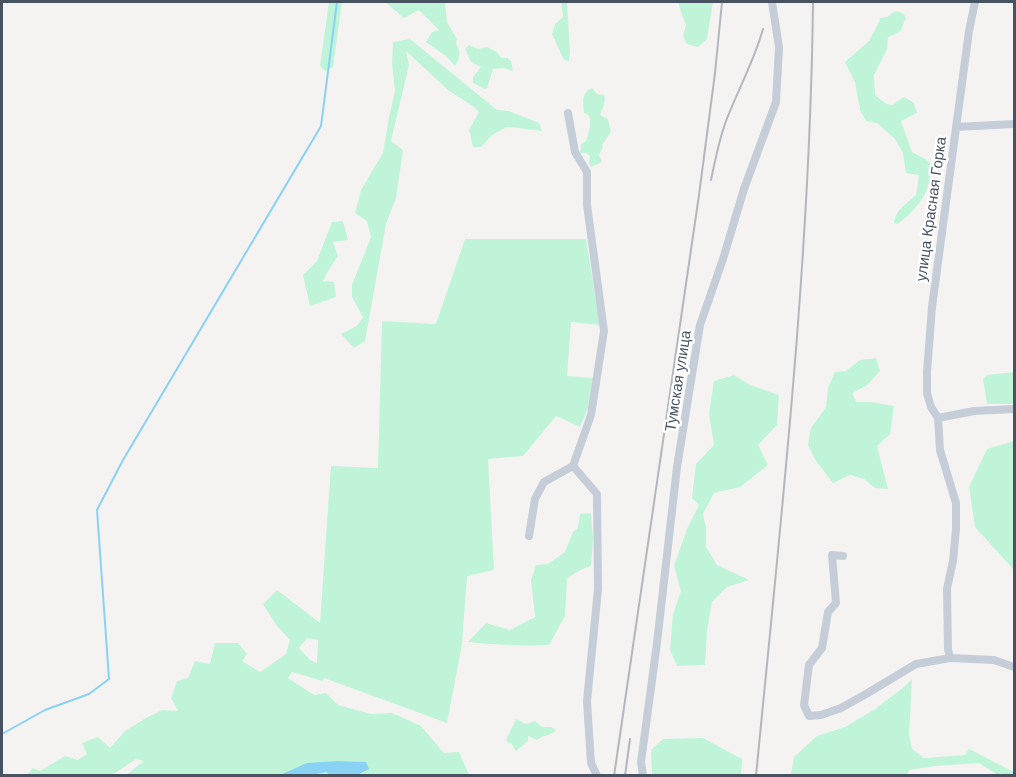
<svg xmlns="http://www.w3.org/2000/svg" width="1016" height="777" viewBox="0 0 1016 777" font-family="'DM Sans',sans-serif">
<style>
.green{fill:#bff4d9;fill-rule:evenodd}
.water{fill:#89d2f4}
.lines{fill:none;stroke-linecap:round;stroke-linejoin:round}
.stream{stroke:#89d2f4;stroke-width:2}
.street{stroke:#c5cdd8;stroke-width:8}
.rail{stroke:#b4b6bd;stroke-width:2}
.labels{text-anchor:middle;stroke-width:5;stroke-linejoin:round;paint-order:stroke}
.street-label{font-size:15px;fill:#485362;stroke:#fff}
</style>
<rect width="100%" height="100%" fill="#f5f3f2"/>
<path class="green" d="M329,2H342L333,67L325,71L320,66Z
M385,2H445L447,22L457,39L456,44C461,51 460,59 455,66L446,56L426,42L432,32L439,30L419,10L404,18Z
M561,2H567L570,52L569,61L564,60L552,34L555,24L563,17Z
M678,2H713L707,39L698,47L687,44L683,36L686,25L683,18Z
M895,11L903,13L906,18L900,32L888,37L887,49L874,75L875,95L886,104L892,105L904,97L914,103L917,113L901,121L912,152C917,155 925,158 929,162C932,166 931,172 930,176C928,197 914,211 898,224L894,223C895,210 907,203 916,195L919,175L906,173L903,153L895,139L877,123L866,121L860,110L855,82L845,62L869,41L880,20L879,18L887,17Z
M410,39L497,110L509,111L539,123L542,131L510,127H507L492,135L481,147H473L469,130L479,112L474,107L448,90L406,51L409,65L391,141L403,150L396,198L386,224L365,341L354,348L341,334L357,326L363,317L352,297V285L371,237L367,221L355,213L361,190L383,153L389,117L395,91L392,64L393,42Z
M469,45L478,49L487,47L497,52L501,58H507L511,61L513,71L503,68L493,69L487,88L485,89L473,83V77L481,67L471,62L465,49Z
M592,88L597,94L604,95C606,101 603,109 600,115L608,119L611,132L602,145L603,147L599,155L602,162L591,167L589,164L590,157L587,153H580L581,144L586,141L590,128V118L587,114L584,113C583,102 581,93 592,88Z
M343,221L348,240L333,242L338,256L328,271L323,281L334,282L336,297L310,306L303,275L317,261L332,222Z
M465,239H586L600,325L571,322L567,376L593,378L588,408L580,427L556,416L523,456L488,459L494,570L467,576L462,644L447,723L324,678L323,681L292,672L288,678L314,695L326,693L338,705L371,714L392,713L421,726L444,753L459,752L469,775H126L144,761L136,759L112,775L26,776L33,768L40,771L65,756L78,760L87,754L82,743L98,737L110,748L125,731L146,718L162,710L178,711L171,698L177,681L188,678L195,661L210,664L215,643H238L247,654L242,661L260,672L286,654L290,640L277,626L263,604L277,590L320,623L331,466L378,468L382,321L436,324ZM307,638L318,640L317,663L310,660L299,648Z
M876,358L880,371L866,386L852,393L856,402H871L894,406L890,434L877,446L888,489L875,488L864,479L850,475L833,483L816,461L808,445L811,428L826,407L828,388L835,372L846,371L860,360Z
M1014,372V404H987L983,379L987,375Z
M734,375L750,385L779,395L777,425L758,445L768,465L740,487L714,493L703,514L706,528V547L717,565L749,580L727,587L712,602L707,631L705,665L677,666L670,650L673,614L681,591L674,566L687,529L699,505L692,498L696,464L714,445L709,414L714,381Z
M1014,441V570L975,527L969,487L987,449Z
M591,513L593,538L591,566L582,569L567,578L565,616L549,645C522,646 495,645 468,642L486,623L510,630L535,617L531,580L536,565L548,564L565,552L573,532L578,528L580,514Z
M912,679L909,734L912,749L924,758L965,755L969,749L1014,772V775H998L979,763L935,766L909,770L907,775H791L794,757L817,736L845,727L875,709L904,687Z
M516,719L526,724L535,721L542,727H551L556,730C549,737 544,734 537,740L528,736V741L516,751L511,743H508L506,740Z
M703,738L742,759L741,775H652L651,750L663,739Z"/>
<path class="water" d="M337,761L366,762L369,769L357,775H330L326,772L312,775H280L307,763Z"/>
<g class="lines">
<path class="stream" d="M2,734L45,710L89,694L109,679L97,510L123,460L321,126L337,2"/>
<path class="street" d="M568,113L575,152L587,172V205L604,331L591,415L573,466L597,494L598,589L587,701L591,763L597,776
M956,127L1014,124
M938,418L974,411L1014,409
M529,536L535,499L544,482L573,466
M843,556L832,555L836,603L828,612L822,648L809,665L804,705L809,716L821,715L841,708L866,694L916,664L950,658L994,660L1014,667
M950,658L948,649L947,589L953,561L956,529V503L940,450L938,418L931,407L927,393V372L932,307L969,31L975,2
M643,776L641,762L657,643L677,467L700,325L723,259L744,189L776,102L779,47L772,2"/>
<path class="rail" d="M711,180C715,160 719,140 726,121C738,90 754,61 763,29
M614,776L699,195L715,73L722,2
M625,776L630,739
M756,776C781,518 810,261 813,2"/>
</g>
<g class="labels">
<g class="street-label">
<text transform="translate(931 209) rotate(-82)" y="5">улица Красная Горка</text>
<text transform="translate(678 381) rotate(-81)" y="5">Тумская улица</text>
</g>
</g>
<rect width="1016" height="777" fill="none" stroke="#485362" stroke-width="6"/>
</svg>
